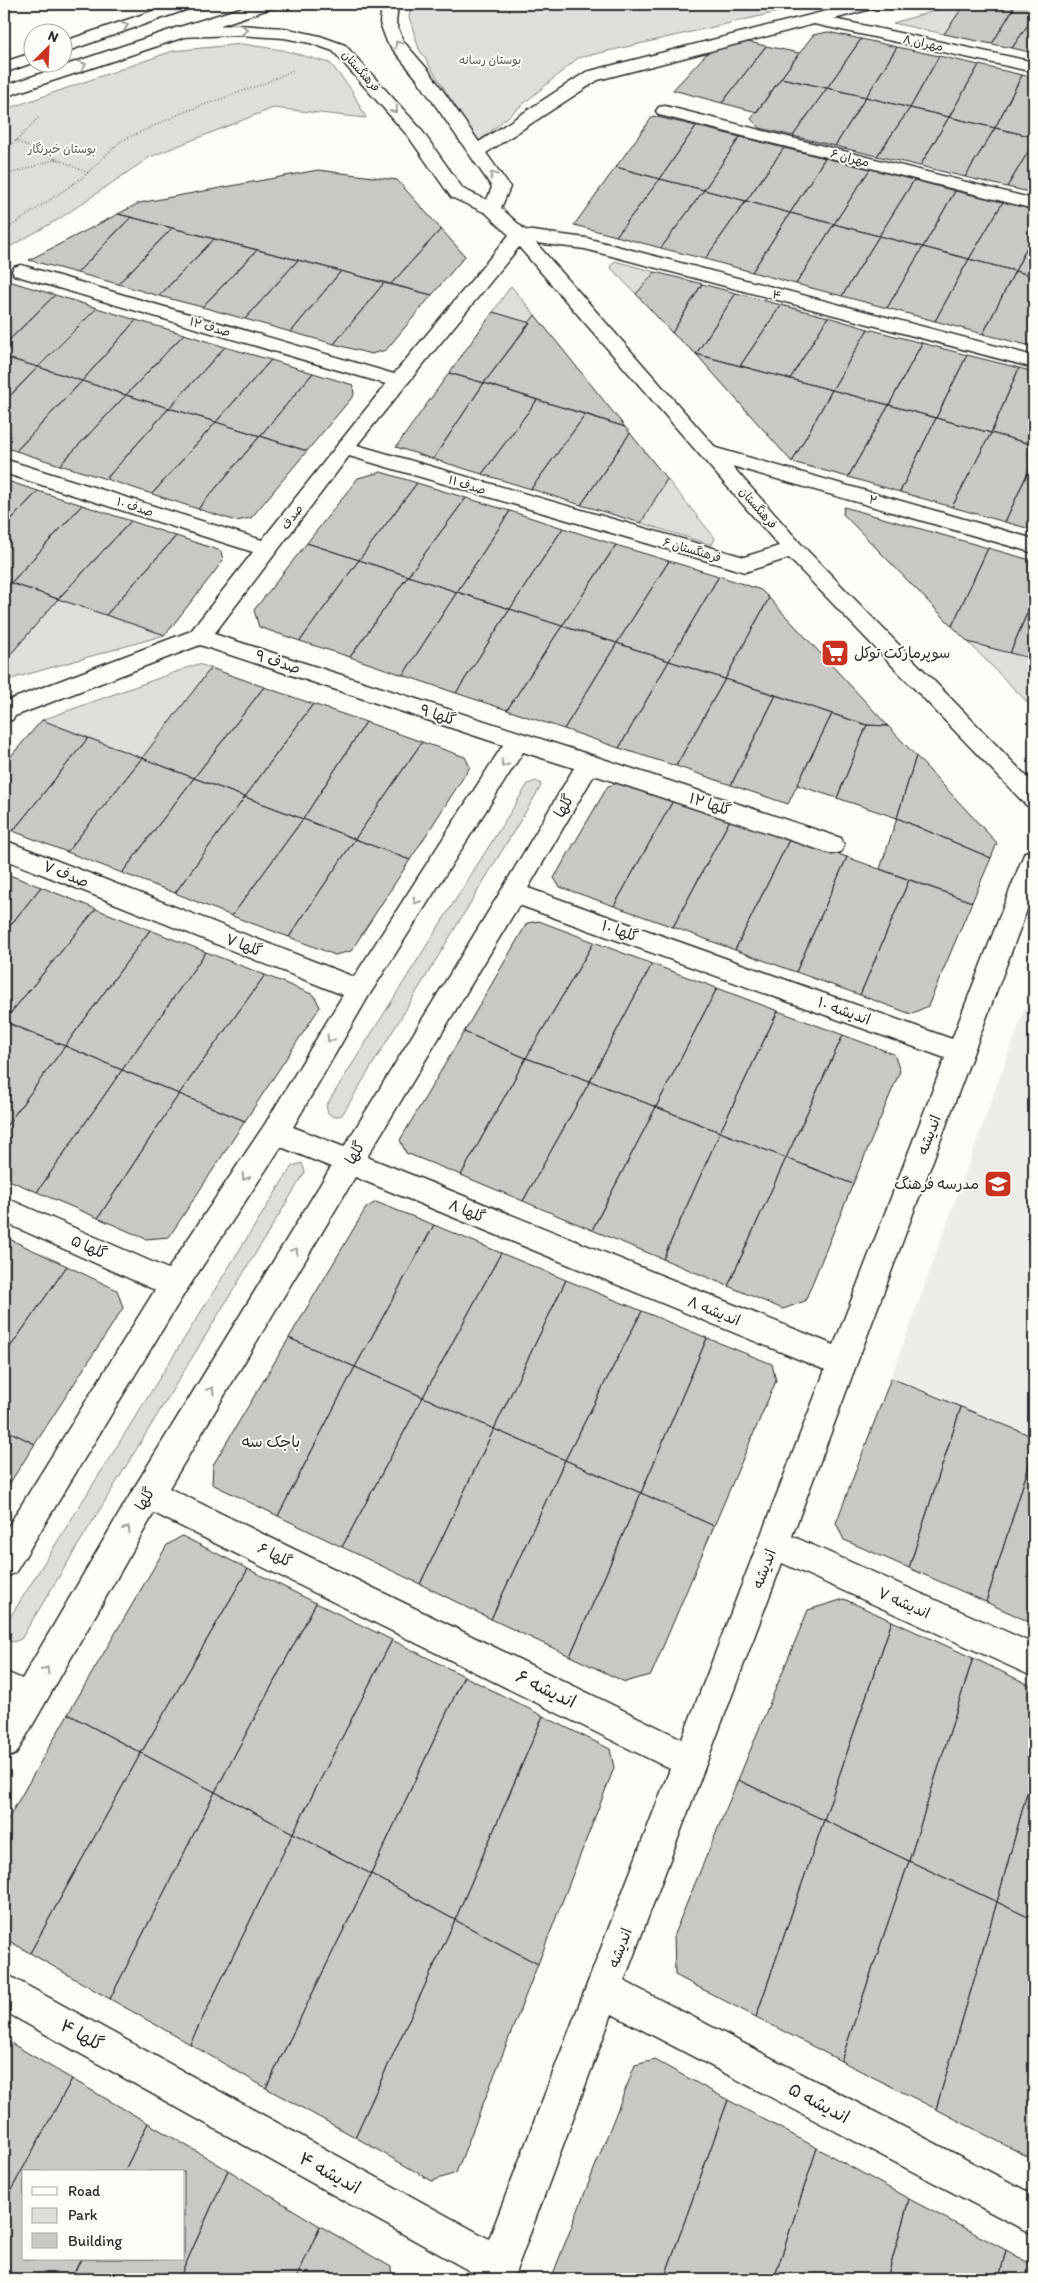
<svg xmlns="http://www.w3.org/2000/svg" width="1038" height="2283" viewBox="0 0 1038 2283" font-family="Itim,'Playpen Sans Arabic',sans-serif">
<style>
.built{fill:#edece8}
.green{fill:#dfdeda;stroke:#858482}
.building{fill:#c9c8c4;stroke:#2b2b2b}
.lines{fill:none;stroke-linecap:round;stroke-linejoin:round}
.minor-casing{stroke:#2b2b2b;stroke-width:3}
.primary-casing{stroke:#2b2b2b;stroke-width:3}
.path{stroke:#2b2b2b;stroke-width:2;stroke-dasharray:0.5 2.5;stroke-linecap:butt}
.minor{fill:#fdfcf7;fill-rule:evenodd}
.primary{fill:#fdfcf7;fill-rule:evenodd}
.oneway{stroke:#9e9e9b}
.labels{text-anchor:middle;stroke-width:4;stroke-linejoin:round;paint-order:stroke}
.far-street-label{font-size:12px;fill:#2b2b2b;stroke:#fdfcf7}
.far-park-label{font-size:12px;fill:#585857;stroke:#fdfcf7}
.poi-label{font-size:15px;fill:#2b2b2b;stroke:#fdfcf7;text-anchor:start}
.street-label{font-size:15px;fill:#2b2b2b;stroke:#fdfcf7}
.neighbourhood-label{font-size:16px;fill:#2b2b2b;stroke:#fdfcf7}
.near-street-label{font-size:18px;fill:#2b2b2b;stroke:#fdfcf7}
</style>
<rect width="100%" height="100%" fill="#fdfcf7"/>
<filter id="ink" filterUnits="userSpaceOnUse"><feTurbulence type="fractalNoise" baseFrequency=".02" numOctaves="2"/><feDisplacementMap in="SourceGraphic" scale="10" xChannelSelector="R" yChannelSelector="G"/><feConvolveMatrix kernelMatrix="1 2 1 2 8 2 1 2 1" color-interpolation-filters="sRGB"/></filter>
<g filter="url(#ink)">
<path class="built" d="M1032,989L1034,990V1437L891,1378Z"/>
<path class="green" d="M412,4H813L578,58L478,142L419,49L409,17Z
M958,4H965L944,34L893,23Z
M242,44L282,50L330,63L351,89L366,118L273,108L150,157L59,219L4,250V110L173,51Z
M615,261L655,272L636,294L610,267Z
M511,286L535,315L530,323L493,312Z
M667,479L715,538L712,545L641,523Z
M58,599L165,635L4,681V662Z
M968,642L1034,659V709Z
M198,664L211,668L142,758L42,720Z
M536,781L541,784L540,788L342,1115L333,1117L328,1113L326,1106L528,784Z
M302,1163L305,1172L21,1639L13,1642L5,1640L4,1627L292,1166Z"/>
<path class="building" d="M965,4H1016L992,44L944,34Z
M1016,4L1034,5V16L1012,48L992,44Z
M1034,16V53L1012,48Z
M828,32L861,39L827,88L781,78L813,35Z
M861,39L897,47L866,97L827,88Z
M749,42L766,46L722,103L673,90L710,50Z
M766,46L799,53L757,112L722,103Z
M897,47L939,56L910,108L866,97Z
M939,56L979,65L949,117L910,108Z
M979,65L1022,75L995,128L949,117Z
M1022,75L1034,78V137L995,128Z
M781,78L827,88L793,136L760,128L751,119Z
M827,88L866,97L835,146L793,136Z
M866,97L910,108L877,156L835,146Z
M910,108L949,117L920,166L877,156Z
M653,116L696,126L660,179L616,167Z
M949,117L995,128L965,177L920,166Z
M696,126L740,137L704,190L660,179Z
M995,128L1034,137V142L1007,187L965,177Z
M740,137L784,148L746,201L704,190Z
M1034,142V193L1007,187Z
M784,148L825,158L790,213L746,201Z
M825,158L870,169L834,224L790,213Z
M616,167L660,179L616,236L574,225Z
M870,169L914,180L879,236L834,224Z
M318,170L397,180L441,229L391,284L118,214L139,203Z
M660,179L704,190L661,248L616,236Z
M914,180L955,191L923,247L879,236Z
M704,190L746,201L705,259L661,248Z
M955,191L1003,202L969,259L923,247Z
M746,201L790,213L752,272L705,259Z
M1003,202L1034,210V233L1015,271L969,259Z
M790,213L834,224L796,284L752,272Z
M118,214L131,217L77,273L29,260Z
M131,217L172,228L118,284L77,273Z
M834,224L879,236L842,296L796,284Z
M172,228L214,239L159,296L118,284Z
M441,229L465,256L432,295L391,284Z
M1034,233V276L1015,271Z
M879,236L923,247L887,308L842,296Z
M214,239L257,250L202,307L159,296Z
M923,247L969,259L935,321L887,308Z
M257,250L298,260L245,319L202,307Z
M969,259L1015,271L983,334L935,321Z
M298,260L341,271L291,332L245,319Z
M341,271L384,283L334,344L291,332Z
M1015,271L1034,276V340L1031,346L983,334Z
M655,272L702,284L672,333L636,294Z
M12,282L55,295L4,345V291Z
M384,283L432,295L386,350L371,354L334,344Z
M702,284L736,293L696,354L672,333Z
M736,293L781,305L740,366L696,354Z
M55,295L97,308L38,367L4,357V345Z
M781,305L828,317L790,379L740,366Z
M97,308L136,320L82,381L38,367Z
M493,312L530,323L484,383L449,373Z
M535,315L625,427L484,383Z
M828,317L868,329L832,390L790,379Z
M136,320L184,334L126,395L82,381Z
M868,329L922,343L889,405L832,390Z
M184,334L225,347L169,408L126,395Z
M922,343L967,355L936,418L889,405Z
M225,347L271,360L216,422L169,408Z
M696,354L832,390L792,462Z
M967,355L1019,368L991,433L936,418Z
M4,357L38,367L4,402Z
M271,360L313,373L260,436L216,422Z
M38,367L82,381L16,451L4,447V402Z
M1019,368L1034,372V445L991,433Z
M313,373L353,385L354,395L307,451L260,436Z
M449,373L484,383L433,459L396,447Z
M82,381L126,395L60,465L16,451Z
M484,383L537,400L482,474L433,459Z
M832,390L889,405L848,477L792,462Z
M126,395L169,408L106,479L60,465Z
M537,400L586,414L531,489L482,474Z
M889,405L936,418L900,492L848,477Z
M169,408L216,422L152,494L106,479Z
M586,414L625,427L630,433L581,505L531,489Z
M936,418L991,433L952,507L900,492Z
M216,422L260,436L198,509L152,494Z
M630,433L667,479L641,523L581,505Z
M991,433L1034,445V459L1005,522L952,507Z
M260,436L307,451L251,518L236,521L198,509Z
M1034,459V530L1005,522Z
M381,472L417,483L359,560L307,543L358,478Z
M4,480L38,491L4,527Z
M417,483L466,498L408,576L359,560Z
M38,491L82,505L11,583L4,580V527Z
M466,498L510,511L457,592L408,576Z
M82,505L131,521L58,599L11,583Z
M844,507L988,548L952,626L843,514Z
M510,511L563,528L510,609L457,592Z
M131,521L176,536L106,615L58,599Z
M563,528L616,545L562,626L510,609Z
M176,536L221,551L223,561L165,635L106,615Z
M307,543L359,560L300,641L259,627L254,610Z
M616,545L669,561L617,643L562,626Z
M988,548L1034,561V597L1010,653L968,642L952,626Z
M359,560L408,576L350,657L300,641Z
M669,561L719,576L669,661L617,643Z
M408,576L457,592L403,675L350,657Z
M719,576L761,590L769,598L725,679L669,661Z
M11,583L58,599L4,662V591Z
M457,592L510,609L456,693L403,675Z
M1034,597V659L1010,653Z
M769,598L888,726L867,725L725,679Z
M510,609L562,626L507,710L456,693Z
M562,626L617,643L564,729L507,710Z
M617,643L669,661L619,748L564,729Z
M669,661L725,679L676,766L619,748Z
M211,668L264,687L194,778L142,758Z
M725,679L776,695L731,785L676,766Z
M264,687L313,704L245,797L194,778Z
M776,695L832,714L788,804L731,785Z
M313,704L366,722L303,819L245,797Z
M832,714L867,725L837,798L797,785Z
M42,720L88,738L13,831L4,828V764Z
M366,722L422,742L355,839L303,819Z
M867,725L888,726L916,756L897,818L837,798Z
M88,738L142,758L67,852L13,831Z
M422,742L465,757L470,767L410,860L355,839Z
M916,756L997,843L991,858L897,818Z
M142,758L194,778L122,873L67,852Z
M194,778L245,797L175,893L122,873Z
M626,781L674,799L614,906L560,887L554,878L608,786Z
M245,797L303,819L232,916L175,893Z
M674,799L731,818L673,927L614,906Z
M731,818L790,838L735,950L673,927Z
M897,818L991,858L972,902L880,869Z
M303,819L355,839L289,937L232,916Z
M790,838L847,857L796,972L735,950Z
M355,839L410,860L351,951L335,955L289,937Z
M847,857L909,880L860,995L796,972Z
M4,873L41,887L4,933Z
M909,880L972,902L928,1006L911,1014L860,995Z
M41,887L96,909L4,1021V933Z
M96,909L150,930L65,1046L4,1021Z
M539,921L594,942L526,1058L464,1032L527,923Z
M150,930L206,952L122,1070L65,1046Z
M594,942L652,964L590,1081L526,1058Z
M206,952L265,975L179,1094L122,1070Z
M652,964L717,988L656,1107L590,1081Z
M265,975L314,995L320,1007L245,1121L179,1094Z
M717,988L778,1011L720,1132L656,1107Z
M778,1011L843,1035L786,1158L720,1132Z
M4,1022L65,1046L4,1129Z
M464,1032L526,1058L461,1175L406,1153L400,1140Z
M843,1035L894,1054L900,1071L853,1184L786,1158Z
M65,1046L122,1070L37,1192L4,1178V1129Z
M526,1058L590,1081L523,1201L461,1175Z
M122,1070L179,1094L98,1218L37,1192Z
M590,1081L656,1107L592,1230L523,1201Z
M179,1094L245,1121L169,1237L146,1239L98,1218Z
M656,1107L720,1132L663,1259L592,1230Z
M720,1132L786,1158L728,1286L663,1259Z
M786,1158L853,1184L805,1301L783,1309L728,1286Z
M376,1202L434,1225L355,1367L289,1338L366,1208Z
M434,1225L501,1253L423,1397L355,1367Z
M5,1237L67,1266L4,1356V1238Z
M501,1253L566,1280L494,1429L423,1397Z
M67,1266L117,1290L123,1308L35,1444L4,1429V1356Z
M566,1280L642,1311L565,1460L494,1429Z
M642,1311L707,1338L641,1493L565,1460Z
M289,1338L355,1367L278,1516L212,1484L213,1465Z
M707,1338L772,1364L776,1381L714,1526L641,1493Z
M355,1367L423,1397L342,1547L278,1516Z
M891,1378L961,1407L909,1568L844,1540L836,1523Z
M423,1397L494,1429L420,1584L342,1547Z
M961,1407L1034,1437V1450L986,1602L909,1568Z
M4,1429L35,1444L4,1492Z
M494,1429L565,1460L491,1619L420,1584Z
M1034,1450V1624L986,1602Z
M565,1460L641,1493L570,1656L491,1619Z
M641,1493L714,1526L651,1675L625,1682L570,1656Z
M182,1536L248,1569L141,1753L68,1714L167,1545Z
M248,1569L316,1603L215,1792L141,1753Z
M844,1599L892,1621L824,1820L738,1780L808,1610Z
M316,1603L392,1640L293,1833L215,1792Z
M892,1621L973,1658L909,1861L824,1820Z
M392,1640L464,1676L371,1874L293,1833Z
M973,1658L1034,1687V1767L997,1902L909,1861Z
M464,1676L543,1716L455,1920L371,1874Z
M68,1714L141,1753L30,1953L4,1938V1826Z
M543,1716L610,1749L614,1768L538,1964L455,1920Z
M141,1753L215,1792L110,1999L30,1953Z
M1034,1767V1920L997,1902Z
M738,1780L824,1820L756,2017L675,1975L674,1934Z
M215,1792L293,1833L190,2044L110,1999Z
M824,1820L909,1861L841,2061L756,2017Z
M293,1833L371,1874L266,2088L190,2044Z
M909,1861L997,1902L936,2109L841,2061Z
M371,1874L455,1920L355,2137L266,2088Z
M997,1902L1034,1920V2135L1028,2157L936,2109Z
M455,1920L538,1964L456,2173L432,2181L355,2137Z
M4,2039L72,2079L4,2203Z
M655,2060L728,2100L664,2279H551L635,2065Z
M72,2079L148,2123L124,2172H24V2259H81L71,2279H4V2203Z
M728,2100L817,2148L774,2279H664Z
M148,2123L228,2170L179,2279H71L81,2259H184V2172H124Z
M1034,2135V2160L1028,2157Z
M817,2148L909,2199L887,2279H774Z
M228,2170L320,2226L296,2279H179Z
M909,2199L1006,2250L999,2279H887Z
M320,2226L391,2267L392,2279H296Z
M1006,2250L1034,2266V2279H999Z"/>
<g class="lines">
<defs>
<path id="minor" d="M382,4H398L396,23L403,41L429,71L479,142L586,72L854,4H880L878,7L834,19L1034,62V72L814,24L598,80L486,153L510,187L501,208L525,230L586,238L1034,356V368L585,249L536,243L716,448L1034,539V553L732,466L801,544L1034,784V808L1026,805L789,558L745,572L349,456L214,634L597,757L841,838L844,845L841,852L832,854L594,775L528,888L952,1039L1022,859L1025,852L1034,850V891L792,1536L1034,1644V1677L782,1563L624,1981L1034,2195V2235L612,2014L513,2279H474L475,2274L4,2011V1973L489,2239L670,1769L154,1513L16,1754L4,1759V1710L6,1706L4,1705V1671L22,1679L137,1483L331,1167L281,1147L184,1294L15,1573L4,1578V1533L155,1290L4,1222V1197L168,1269L265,1124L343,995L4,859V840L354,977L503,745L200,645L15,716L12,720L4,722V702L191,631L253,552L4,473V459L262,540L386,384L14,275L12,271L14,267L21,265L28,267L394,374L509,235L486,213L451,197L408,136L333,51L310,43L284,38L238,35L179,37L173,35L171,32L173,29L179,27L238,25L284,28L320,36L345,45L420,128L463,189L487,200L492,187L417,79L387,42L380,23ZM519,247L779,546L744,557L357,445ZM523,752L574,768L504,886L344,1147L293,1127L368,997ZM519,905L945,1058L834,1345L367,1157ZM355,1177L825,1370L682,1739L169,1488Z
M665,106L1034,199V209L659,115L656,111L659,107Z"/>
<path id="primary" d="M173,4H196L194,7L62,53V42Z
M253,4H277L275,7L4,97V86L173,29Z
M32,53V62H35L4,73V62Z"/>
</defs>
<use href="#minor" class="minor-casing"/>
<use href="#primary" class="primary-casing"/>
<path class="path" d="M16,141L88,173
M4,147L16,141L39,117
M4,176L56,159
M4,231L82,178L121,141L184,112L263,84L293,70"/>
<use href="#minor" class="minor"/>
<use href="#primary" class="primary"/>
</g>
<defs><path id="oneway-chevron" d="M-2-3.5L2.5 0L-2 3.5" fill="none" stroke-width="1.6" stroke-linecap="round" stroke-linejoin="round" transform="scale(1.25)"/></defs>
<g class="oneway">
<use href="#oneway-chevron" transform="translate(125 26) rotate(-19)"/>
<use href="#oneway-chevron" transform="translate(245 30) rotate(4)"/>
<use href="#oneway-chevron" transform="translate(398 44) rotate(-123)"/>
<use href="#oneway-chevron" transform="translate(83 65) rotate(-19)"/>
<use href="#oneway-chevron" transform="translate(395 110) rotate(49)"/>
<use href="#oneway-chevron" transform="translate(493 175) rotate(-124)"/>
<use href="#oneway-chevron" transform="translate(504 764) rotate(123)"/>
<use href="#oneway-chevron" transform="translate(416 901) rotate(123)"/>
<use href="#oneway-chevron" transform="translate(330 1039) rotate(121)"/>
<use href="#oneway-chevron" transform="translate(245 1177) rotate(123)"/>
<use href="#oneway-chevron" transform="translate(295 1251) rotate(-59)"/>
<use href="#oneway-chevron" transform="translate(211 1390) rotate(-59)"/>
<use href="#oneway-chevron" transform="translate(127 1529) rotate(-60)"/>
<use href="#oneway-chevron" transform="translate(46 1670) rotate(-60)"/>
</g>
</g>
<defs>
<symbol id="supermarket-square" viewBox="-11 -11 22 22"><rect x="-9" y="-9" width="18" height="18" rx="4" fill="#c8321e" stroke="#fdfcf7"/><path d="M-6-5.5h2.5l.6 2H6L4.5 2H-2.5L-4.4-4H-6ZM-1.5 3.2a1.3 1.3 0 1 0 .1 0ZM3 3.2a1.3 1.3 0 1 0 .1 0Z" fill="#fff"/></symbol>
<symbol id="school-square" viewBox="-11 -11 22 22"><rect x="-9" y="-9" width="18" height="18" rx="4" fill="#c8321e" stroke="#fdfcf7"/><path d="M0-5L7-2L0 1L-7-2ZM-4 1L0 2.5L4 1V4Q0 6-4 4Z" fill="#fff"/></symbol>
</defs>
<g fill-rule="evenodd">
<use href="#supermarket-square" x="819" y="637" width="32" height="32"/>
<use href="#school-square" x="982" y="1168" width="32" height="32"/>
</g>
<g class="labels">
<g class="far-street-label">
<text transform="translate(923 43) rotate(12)" y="4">مهران ۸</text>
<text transform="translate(361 71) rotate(48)" y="4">فرهنگستان</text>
<text transform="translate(850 158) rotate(14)" y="4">مهران ۶</text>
<text transform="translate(777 295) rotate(15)" y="4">۴</text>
<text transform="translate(210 327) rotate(16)" y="4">صدف ۱۲</text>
<text transform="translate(467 485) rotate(17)" y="4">صدف ۱۱</text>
<text transform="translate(873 500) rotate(16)" y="4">۲</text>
<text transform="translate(135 507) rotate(18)" y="4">صدف ۱۰</text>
<text transform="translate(758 508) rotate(49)" y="4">فرهنگستان</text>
<text transform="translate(292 517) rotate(-53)" y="4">صدف</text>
<text transform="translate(692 550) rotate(16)" y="4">فرهنگستان ۶</text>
</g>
<g class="far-park-label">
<text x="490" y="64">بوستان رسانه</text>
<text x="62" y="153">بوستان خبرنگار</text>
</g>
<g class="poi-label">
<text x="854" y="658">سوپرمارکت توکل</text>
<text x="979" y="1189" text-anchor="end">مدرسه فرهنگ</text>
</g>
<g class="street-label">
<text transform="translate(278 662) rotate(18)" y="5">صدف ۹</text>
<text transform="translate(438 715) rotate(18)" y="5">گلها ۹</text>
<text transform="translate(710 804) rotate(18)" y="5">گلها ۱۲</text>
<text transform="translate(564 806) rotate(-60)" y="5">گلها</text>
<text transform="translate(66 874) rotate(22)" y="5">صدف ۷</text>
<text transform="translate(620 931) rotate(19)" y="5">گلها ۱۰</text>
<text transform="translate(244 945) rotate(21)" y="5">گلها ۷</text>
<text transform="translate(844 1011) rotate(20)" y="5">اندیشه ۱۰</text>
<text transform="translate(929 1135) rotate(-69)" y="5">اندیشه</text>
<text transform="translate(355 1153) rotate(-59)" y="5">گلها</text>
<text transform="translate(467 1211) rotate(22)" y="5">گلها ۸</text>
<text transform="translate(89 1247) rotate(24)" y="5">گلها ۵</text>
<text transform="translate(714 1311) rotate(22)" y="5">اندیشه ۸</text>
<text transform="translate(145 1499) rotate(-59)" y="5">گلها</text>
<text transform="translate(275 1555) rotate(26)" y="5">گلها ۶</text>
<text transform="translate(764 1569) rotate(-69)" y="5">اندیشه</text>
<text transform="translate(904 1603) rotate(24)" y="5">اندیشه ۷</text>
<text transform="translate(620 1948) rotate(-69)" y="5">اندیشه</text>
</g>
<g class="neighbourhood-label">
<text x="271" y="1447">باجک سه</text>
</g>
<g class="near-street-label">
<text transform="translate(546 1689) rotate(26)" y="6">اندیشه ۶</text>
<text transform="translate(82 2035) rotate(29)" y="6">گلها ۴</text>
<text transform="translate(819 2103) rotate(28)" y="6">اندیشه ۵</text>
<text transform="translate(330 2173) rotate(29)" y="6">اندیشه ۴</text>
</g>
</g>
<rect width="1038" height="2283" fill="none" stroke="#fdfcf7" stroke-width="20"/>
<rect x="10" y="10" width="1018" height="2263" fill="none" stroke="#2b2b2b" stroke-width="2" filter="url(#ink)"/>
<rect x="22" y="2170" width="162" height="90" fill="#fdfcf7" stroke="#a9a8a5"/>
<rect x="32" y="2187" width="25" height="8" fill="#fdfcf7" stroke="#a9a8a5"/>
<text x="68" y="2196" font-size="15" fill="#2b2b2b">Road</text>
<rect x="32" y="2208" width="25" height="15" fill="#dfdeda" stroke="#a9a8a5"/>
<text x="68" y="2220" font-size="15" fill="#2b2b2b">Park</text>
<rect x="32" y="2233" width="25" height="15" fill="#c9c8c4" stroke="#a9a8a5"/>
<text x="68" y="2246" font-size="15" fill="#2b2b2b">Building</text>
<g transform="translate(48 48) rotate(24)"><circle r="24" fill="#fdfcf7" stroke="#a9a8a5"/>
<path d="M0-4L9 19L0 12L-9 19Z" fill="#c8321e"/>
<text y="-8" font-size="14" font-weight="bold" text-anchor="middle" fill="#2b2b2b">N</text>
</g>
</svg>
